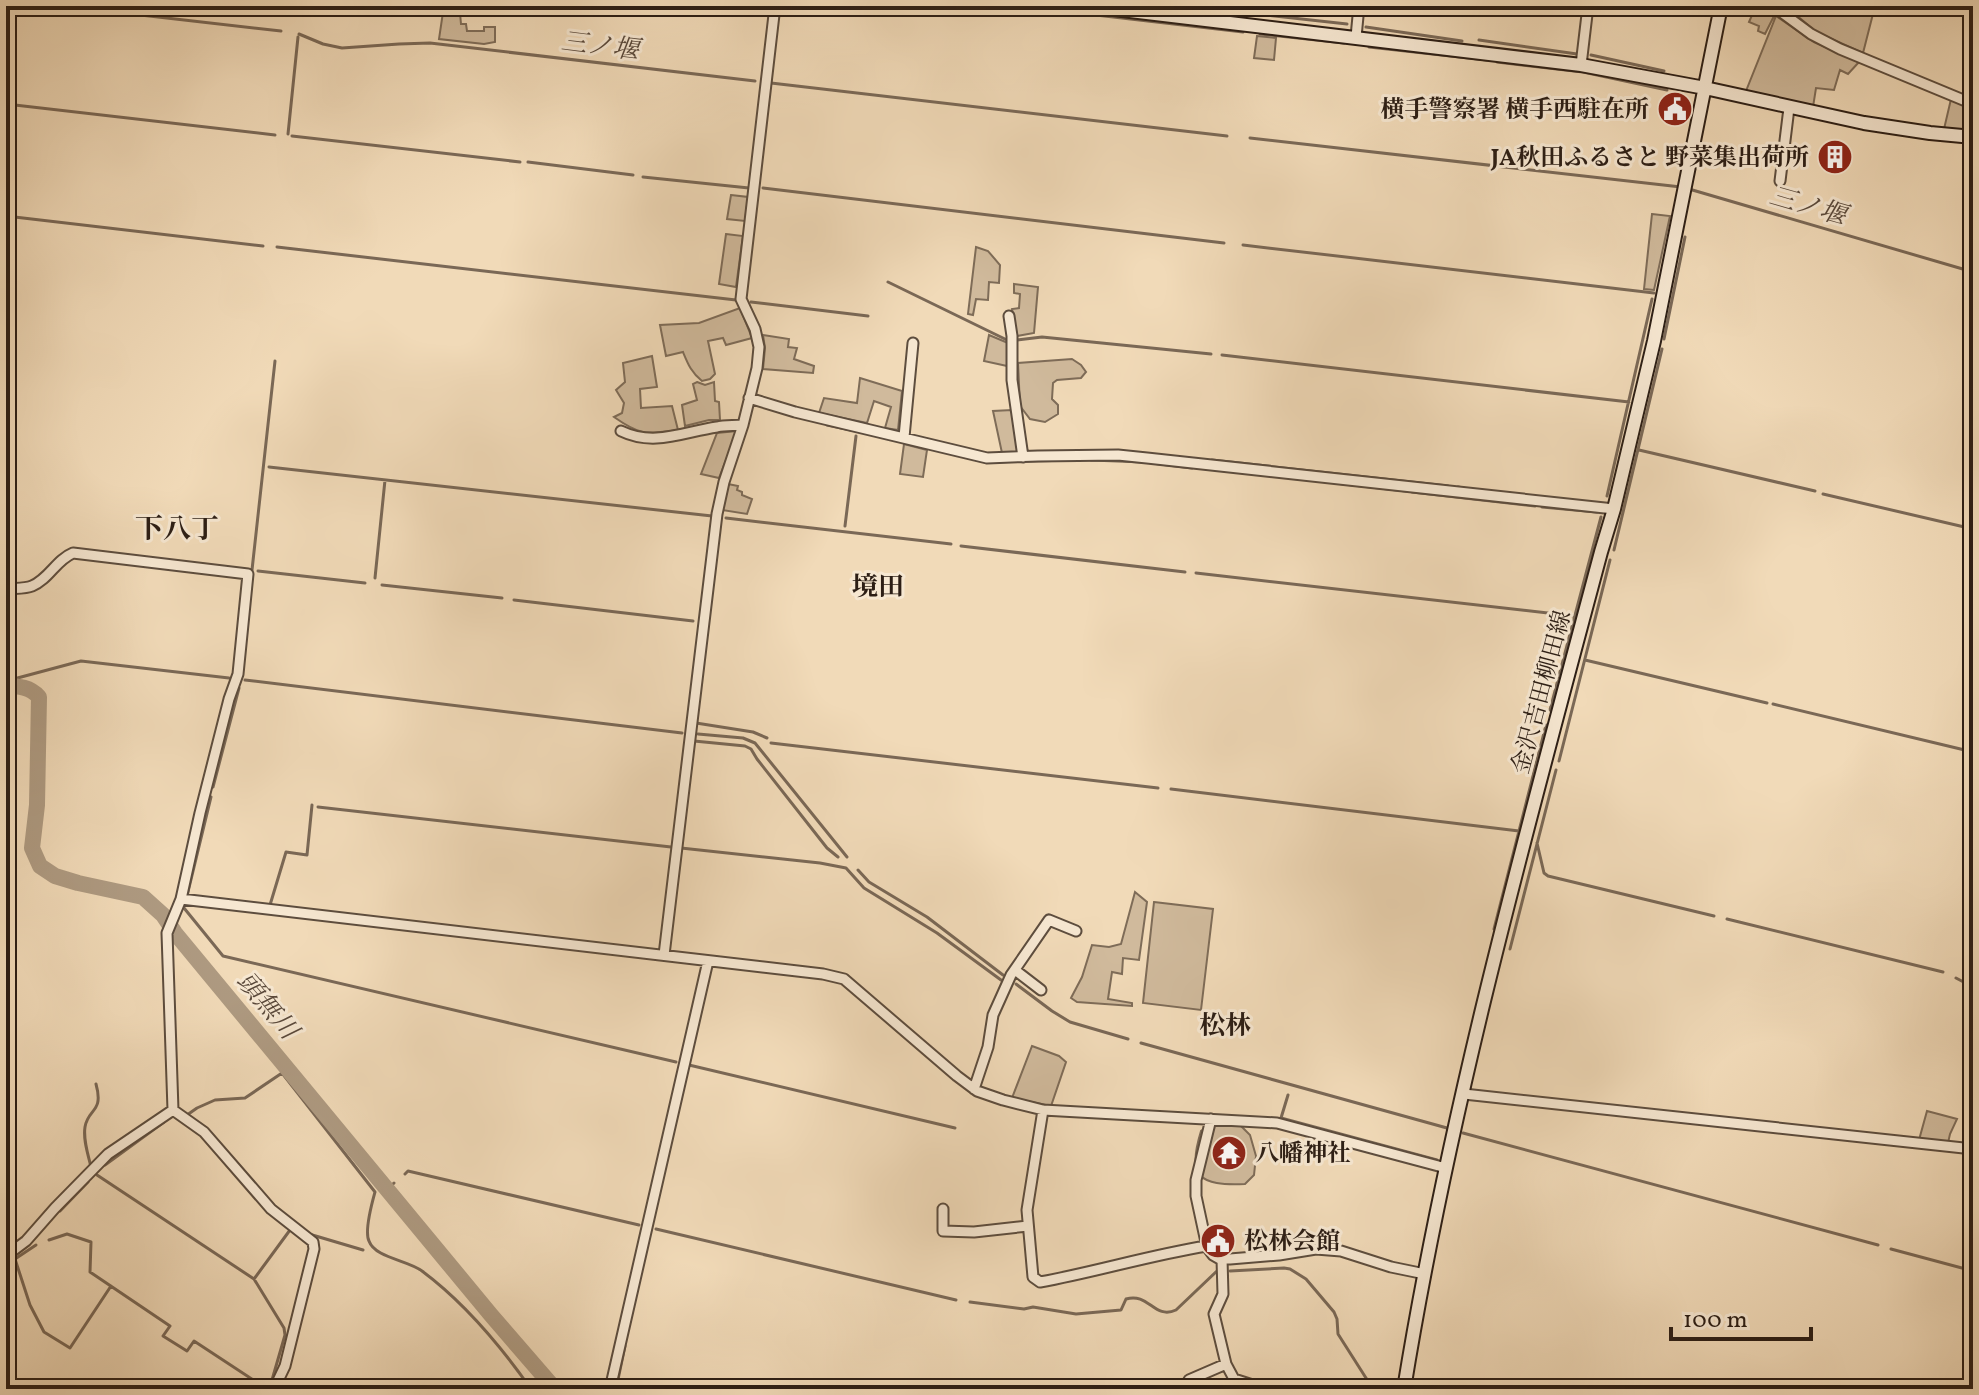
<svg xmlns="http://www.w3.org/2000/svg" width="1979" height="1395" viewBox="0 0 1979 1395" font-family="Vollkorn,'Noto Serif JP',serif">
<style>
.green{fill:#d0ba9c;stroke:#7e6c58;stroke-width:2}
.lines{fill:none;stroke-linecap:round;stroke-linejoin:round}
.stream{stroke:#7a6856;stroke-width:3}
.river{stroke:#ae9a81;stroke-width:16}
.street-casing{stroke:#5d4d3e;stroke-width:13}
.secondary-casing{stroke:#2c1e15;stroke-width:16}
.street{stroke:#f6e7d1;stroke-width:9}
.secondary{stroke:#f6e7d1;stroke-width:12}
.labels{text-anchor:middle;stroke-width:6;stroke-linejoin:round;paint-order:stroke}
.poi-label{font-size:24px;font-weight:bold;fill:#2c1e15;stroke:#f6e7d1;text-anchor:end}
.street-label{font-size:24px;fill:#2c1e15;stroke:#f6e7d1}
.water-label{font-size:26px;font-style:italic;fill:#5a493b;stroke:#f6e7d1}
.neighbourhood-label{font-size:26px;font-weight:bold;fill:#2c1e15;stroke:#f6e7d1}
.quarter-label{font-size:28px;font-weight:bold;fill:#2c1e15;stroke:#f6e7d1}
</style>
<rect width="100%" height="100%" fill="#f1dab8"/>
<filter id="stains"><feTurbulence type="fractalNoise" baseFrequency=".0025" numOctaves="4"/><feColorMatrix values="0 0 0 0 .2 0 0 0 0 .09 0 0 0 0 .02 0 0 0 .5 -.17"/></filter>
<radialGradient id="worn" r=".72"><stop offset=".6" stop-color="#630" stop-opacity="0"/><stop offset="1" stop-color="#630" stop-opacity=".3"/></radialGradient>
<path class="green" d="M1756,6H1763L1774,16L1765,34L1758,31L1759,26L1749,22Z
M1786,6H1875L1863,53L1816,32Z
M443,12L460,13L461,24H466L467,31H484V27H495V42L484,44L439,39Z
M1776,16L1814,42L1859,62L1848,74L1840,70L1834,90L1816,88L1813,107L1746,91Z
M1257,36L1276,38L1274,60L1254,58Z
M1951,99L1973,108V131L1944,129Z
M731,195L748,197L745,221L727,219Z
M1652,214L1670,216L1654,290L1644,289Z
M726,234L743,236L736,287L719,284Z
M976,247L988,251L1000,265L999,283L989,282L988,300L976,299L973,315L968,314Z
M1014,284L1038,287L1034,333L1017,336L1012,309L1019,308L1020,294L1014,293Z
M740,308L752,338L726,345L723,338L708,341L715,374L710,379L702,381C691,372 688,364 683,352L666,356L660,325L699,323Z
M763,335L789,339L788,347L797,348L794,359L814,366L813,373L763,369L765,348Z
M989,335L1008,343L1007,366L984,361Z
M652,356L657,387L640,389L641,408L672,406L678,430C646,434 641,436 614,417L622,413L624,403L616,390L625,382L623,363Z
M1072,359L1081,365L1086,372L1081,378L1057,380L1053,383L1052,399L1058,405V414L1045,422L1030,419L1020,406L1018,363Z
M860,378L902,391L898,430L885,428L891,407L874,401L867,423L819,413L824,398L857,403Z
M697,382L705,385L714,382L715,401L719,402L720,420H709L685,426L682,405L697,400L693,384Z
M1012,410L1019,452L1002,453L993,411Z
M737,431L719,478L701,474L717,433Z
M904,444L927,450L923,477L900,474Z
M728,484L738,486L737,490L742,492V495L752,499L747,514L722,510Z
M1135,892L1147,902L1139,960L1123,958L1122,974L1112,972L1108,999L1132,1003V1006L1077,1002L1071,998L1082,977L1092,945L1109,947L1121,944Z
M1154,902L1213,909L1201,1010L1143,1003Z
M1032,1046L1059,1056L1066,1062L1051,1106L1012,1098Z
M1927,1111L1957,1119L1950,1134L1948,1143L1919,1140Z
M1219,1120L1240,1125L1250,1135L1256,1156L1254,1175L1245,1184C1199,1186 1187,1177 1201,1131Z"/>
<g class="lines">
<path class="stream" d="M62,6L281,31
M1018,6L1243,32
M1186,6L1347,24
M1366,27L1462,41
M299,34L323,44L342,48L399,44L430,43L755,81
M1260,34L1344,43
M1479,40L1577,54
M1369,47L1487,60
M1591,55L1664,71
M1497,62L1583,72L1667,90
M771,83L1227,136
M6,104L275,135
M288,134L298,37
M292,136L520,162
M1250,138L1681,187
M528,162L633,175
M643,177L749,188
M763,188L1224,243
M1689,189L1973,272
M6,216L263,246
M1243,245L1654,293
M277,247L736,300
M888,282L1007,340
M751,302L868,316
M1664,339L1685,237
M1017,340L1042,337L1211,354
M1222,355L1629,402
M827,425L851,430
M1639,450L1815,491
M1091,460L1144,462
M1212,460L1448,486
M988,462L1076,460
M1152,463L1192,468
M269,467L712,516
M1335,483L1406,491
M1458,487L1468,489
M1412,492L1535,506
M1823,494L1973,529
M1607,496L1652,299
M1542,507L1597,512
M726,518L951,544
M845,526L856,436
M961,546L1185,572
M1614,550L1662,349
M252,570L275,361
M258,571L365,583
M1196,573L1574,616
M375,578L385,480
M382,585L502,598
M514,600L693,621
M1585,660L1767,703
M245,680L682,733
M6,683L10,680L81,661L229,678
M1773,704L1973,752
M1550,710L1601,517
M696,723L753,732L767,738
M698,734L743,738L755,743L847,857
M694,741L745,746L751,749L757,759L827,848L838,857
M771,743L1158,788
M1559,761L1610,560
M213,787L239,688
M1171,789L1519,831
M318,807L671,847
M1537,843L1544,873L1548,876L1714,916
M681,848L820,863L846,868L864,888L937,933L1001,980
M858,870L869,882L927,917L1003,975
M187,896L211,797
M270,905L286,852L307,855L312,805
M184,908L223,956L676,1062
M1727,919L1943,972
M1494,929L1546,725
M1510,949L1556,770
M1956,978L1973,987
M1016,984L1052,1011L1070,1022L1128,1039
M1141,1043L1447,1128
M689,1065L955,1128
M1288,1095L1281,1118L1437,1160
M190,1117L187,1115L197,1108L215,1100L245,1098L282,1073L375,1192C372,1203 364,1231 369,1241C375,1258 408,1260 422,1271C465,1303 500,1345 531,1389
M1463,1133L1878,1245
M105,1165L164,1122
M91,1167C88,1154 83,1140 85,1127C88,1108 104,1113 96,1084
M405,1174L408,1171L639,1225
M97,1175L254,1279L284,1328L285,1335L272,1380
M388,1189L394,1183
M60,1211L88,1182
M656,1229L956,1300
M309,1234L363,1250
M49,1240L67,1234L91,1242L90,1272L170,1326L163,1336L187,1351L194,1341L264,1387L263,1389
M1891,1249L1973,1271
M15,1259L30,1305L44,1332L70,1348L111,1286
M6,1265L36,1245
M1230,1271L1284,1268L1290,1269L1306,1279L1334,1312L1337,1319L1338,1334L1373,1389
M254,1279L290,1230
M970,1302L1024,1309L1033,1307L1076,1314L1121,1310L1126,1299C1149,1292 1154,1320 1176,1310L1217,1271
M567,1381L600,1389
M616,1389L625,1346"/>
<path class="river" d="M6,686C19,686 30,687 39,697L37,805L32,848L40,866L55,876L78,883L143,897L163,915L175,933L491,1315L555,1389"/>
<defs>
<path id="street" d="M437,6H447
M1773,6L1811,34L1840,49L1973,104
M1356,37L1359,6
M1581,65L1588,6
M1780,181L1789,108
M1009,316L1012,336V380L1023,457
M749,398L795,412L987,458L1038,456L1118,455L1147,458L1614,509
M621,431C654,447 683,432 717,427C725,425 734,426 743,425
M904,437L913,343
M6,589C14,588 25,589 32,586C49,579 56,560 73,553L248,574L238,674L229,699L200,813L181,899L167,933L173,1110
M181,899C395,925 609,950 823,974L844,979L957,1076L977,1091L1003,1100L1043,1110L1277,1123L1446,1168
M664,955L717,514L724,482L743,425L757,368L759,347L755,329L741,299L775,6
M1015,970L1041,990
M974,1089L988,1047L993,1015L1011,975L1049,920L1076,931
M1464,1094L1973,1149
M173,1110L204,1132L271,1209L313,1242L314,1249L285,1366L274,1389
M1043,1110L1027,1210L1033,1277L1040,1282C1096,1272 1150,1255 1207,1246
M1211,1119L1196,1180V1196L1207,1247L1213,1255L1220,1259H1230L1279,1255L1316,1249L1341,1251L1391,1267L1425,1274
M943,1209V1231L974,1232L1028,1226
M6,1256L26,1241L55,1208L108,1154L173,1110
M1222,1259L1223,1294L1214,1314L1226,1364L1234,1379L1265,1389
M1189,1380L1226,1364
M610,1389L708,961"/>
<path id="secondary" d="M1088,6L1581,65L1705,88L1864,123L1930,133L1973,137
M1404,1389C1450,1106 1527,829 1601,552L1614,509L1654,341L1721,6"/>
</defs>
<use href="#street" class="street-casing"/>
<use href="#secondary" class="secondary-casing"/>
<use href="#street" class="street"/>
<use href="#secondary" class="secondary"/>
</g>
<defs>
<symbol id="civic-disc" viewBox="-11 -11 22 22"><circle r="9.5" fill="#8f2418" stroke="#f6e7d1"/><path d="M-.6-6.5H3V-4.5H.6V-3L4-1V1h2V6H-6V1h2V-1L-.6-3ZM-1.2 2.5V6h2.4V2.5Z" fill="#fff"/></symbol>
<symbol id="building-disc" viewBox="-11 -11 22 22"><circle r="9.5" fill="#8f2418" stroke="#f6e7d1"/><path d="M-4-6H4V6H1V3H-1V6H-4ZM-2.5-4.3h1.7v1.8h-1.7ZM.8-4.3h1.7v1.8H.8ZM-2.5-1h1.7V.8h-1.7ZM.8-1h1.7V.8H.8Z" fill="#fff"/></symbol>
<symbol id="temple-disc" viewBox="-11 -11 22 22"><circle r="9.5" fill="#8f2418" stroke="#f6e7d1"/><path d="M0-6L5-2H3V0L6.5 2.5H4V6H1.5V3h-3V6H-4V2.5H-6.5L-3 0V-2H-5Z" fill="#fff"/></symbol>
</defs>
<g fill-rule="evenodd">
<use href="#civic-disc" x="1655" y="89" width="40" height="40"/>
<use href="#building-disc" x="1815" y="137" width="40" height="40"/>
<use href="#temple-disc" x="1209" y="1133" width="40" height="40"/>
<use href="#civic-disc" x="1198" y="1221" width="40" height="40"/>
</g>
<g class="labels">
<g class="poi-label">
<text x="1649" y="117">横手警察署 横手西駐在所</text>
<text x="1809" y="165">JA秋田ふるさと 野菜集出荷所</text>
<text x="1255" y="1161" text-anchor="start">八幡神社</text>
<text x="1244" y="1249" text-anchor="start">松林会館</text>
</g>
<g class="street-label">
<text transform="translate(1541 692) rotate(-75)" y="8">金沢吉田柳田線</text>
</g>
<g class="water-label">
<text transform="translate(600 45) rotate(7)" y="9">三ノ堰</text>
<text transform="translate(1808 205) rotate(16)" y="9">三ノ堰</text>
<text transform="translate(268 1005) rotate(50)" y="9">頭無川</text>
</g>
<g class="neighbourhood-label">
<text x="878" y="595">境田</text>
<text x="1225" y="1034">松林</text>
</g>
<g class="quarter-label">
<text x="177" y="538">下八丁</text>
</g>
</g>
<rect width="1979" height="1395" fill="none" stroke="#f1dab8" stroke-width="32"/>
<rect x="8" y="8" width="1963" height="1379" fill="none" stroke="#2c1e15" stroke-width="4"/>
<rect x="16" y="16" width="1947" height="1363" fill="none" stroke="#2c1e15" stroke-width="2"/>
<path d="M1671 1327v12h140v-12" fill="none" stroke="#2c1e15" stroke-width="4"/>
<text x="1683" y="1327" font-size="24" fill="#2c1e15" stroke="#f6e7d1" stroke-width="6" paint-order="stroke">100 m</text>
<rect width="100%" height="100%" filter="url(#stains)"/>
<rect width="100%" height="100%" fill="url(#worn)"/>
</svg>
